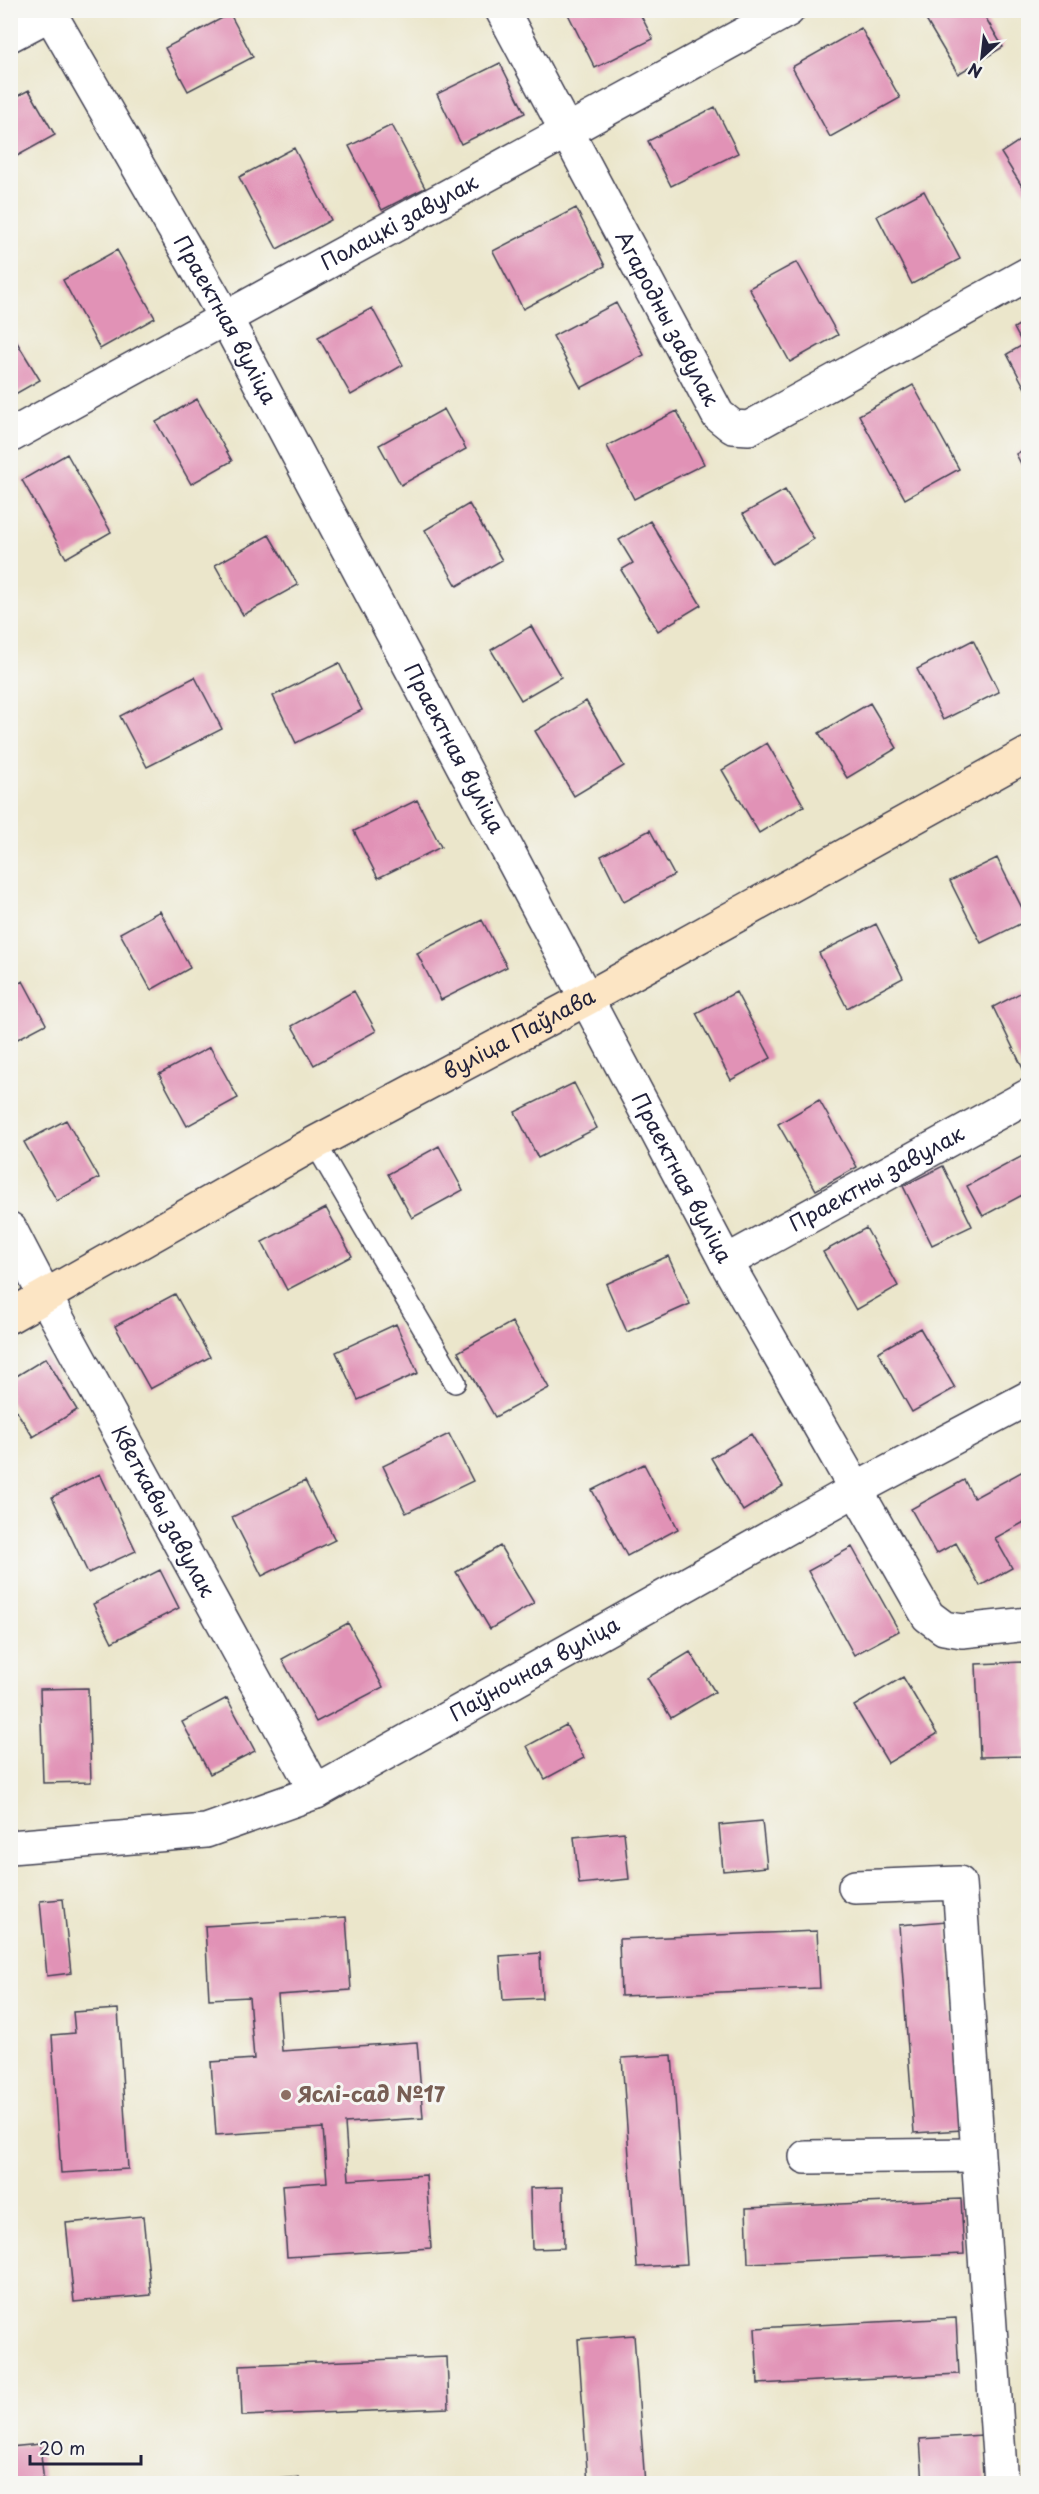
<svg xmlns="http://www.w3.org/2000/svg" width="1039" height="2494" viewBox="0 0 1039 2494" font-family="'Playpen Sans',sans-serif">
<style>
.building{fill:#e192b6}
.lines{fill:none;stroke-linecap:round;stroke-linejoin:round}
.lane-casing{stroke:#403f51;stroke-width:24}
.street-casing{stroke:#403f51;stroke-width:36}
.secondary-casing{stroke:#403f51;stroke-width:36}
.lane{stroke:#fff;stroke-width:21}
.street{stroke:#fff;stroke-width:33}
.secondary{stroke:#fce5c4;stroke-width:33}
.education-dot{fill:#8d6e63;stroke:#f6f6f2;stroke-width:2}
.labels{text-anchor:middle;stroke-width:6;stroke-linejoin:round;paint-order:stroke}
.street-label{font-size:21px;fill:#22223b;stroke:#f6f6f2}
.education-label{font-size:21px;font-weight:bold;fill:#785e54;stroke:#f6f6f2;text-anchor:start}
</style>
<rect width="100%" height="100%" fill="#f6f6f2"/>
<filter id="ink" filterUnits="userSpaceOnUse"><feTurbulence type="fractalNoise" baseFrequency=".0167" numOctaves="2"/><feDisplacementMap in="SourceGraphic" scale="12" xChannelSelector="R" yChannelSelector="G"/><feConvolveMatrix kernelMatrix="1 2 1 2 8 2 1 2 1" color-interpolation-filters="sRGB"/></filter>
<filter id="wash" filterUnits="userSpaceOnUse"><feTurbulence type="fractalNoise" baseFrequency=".008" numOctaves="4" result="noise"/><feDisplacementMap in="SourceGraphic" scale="24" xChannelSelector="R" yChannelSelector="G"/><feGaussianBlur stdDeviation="1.35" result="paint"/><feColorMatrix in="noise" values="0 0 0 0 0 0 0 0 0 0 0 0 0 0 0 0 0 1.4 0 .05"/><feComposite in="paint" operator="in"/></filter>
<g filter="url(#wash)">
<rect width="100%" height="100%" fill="#ebe6cb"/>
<g id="blocks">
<path class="building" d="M566,10H638L653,39L595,68Z
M920,10H981L1003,47L958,74Z
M230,14L253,57L188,91L165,48Z
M861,28L900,98L830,137L792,67Z
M500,63L525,113L461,144L437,94Z
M29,90L55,135L10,160V100Z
M715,107L738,153L671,186L648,141Z
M392,125L425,188L382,210L349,146Z
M1028,135V196L1001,153Z
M294,148L331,220L277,249L239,177Z
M924,191L960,259L912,284L877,216Z
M576,208L605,266L523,309L493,251Z
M117,250L155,318L100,349L63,280Z
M797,262L838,335L790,362L749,288Z
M616,303L644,355L581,388L553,336Z
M372,308L403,365L351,395L318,337Z
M1028,319V394L1007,354L1023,345L1014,328Z
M10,331L40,380L10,397Z
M913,385L959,469L905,499L859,415Z
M197,399L232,461L191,484L156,422Z
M444,409L466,449L401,485L379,445Z
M677,411L704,464L634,499L607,446Z
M1028,447V477L1016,454Z
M67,454L111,532L66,558L22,480Z
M785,490L814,539L772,564L743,514Z
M469,504L502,560L457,586L425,530Z
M650,521L701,605L658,631L621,570L633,563L619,540Z
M269,535L298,585L243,615L215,565Z
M1028,607V622L1022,611Z
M531,626L561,677L521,700L491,650Z
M973,640L999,692L943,720L917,669Z
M339,663L362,710L296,743L273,696Z
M195,677L222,729L147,767L120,716Z
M586,701L624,766L574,796L535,731Z
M870,703L897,748L847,778L819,733Z
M767,743L804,806L759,833L722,770Z
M417,800L441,847L378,878L354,831Z
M650,830L674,875L624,902L601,856Z
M997,858L1028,920L981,943L950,881Z
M160,911L190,968L151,990L120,933Z
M482,920L507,967L441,1000L417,953Z
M876,924L903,978L847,1008L819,953Z
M23,981L46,1024L10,1043V988Z
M1028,989V1079L993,1007Z
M354,991L376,1031L314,1065L292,1026Z
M736,992L771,1058L731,1080L696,1013Z
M210,1047L238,1098L187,1126L159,1074Z
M574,1083L597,1128L538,1158L515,1112Z
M819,1100L857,1167L816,1190L778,1124Z
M66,1120L99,1178L57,1201L24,1142Z
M439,1146L463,1190L412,1218L388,1174Z
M1028,1153V1192L983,1216L967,1186Z
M943,1166L972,1226L932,1245L903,1186Z
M326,1208L352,1256L287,1290L262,1242Z
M866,1228L898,1286L856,1310L823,1252Z
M668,1256L690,1304L627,1332L606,1284Z
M175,1294L210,1357L150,1389L115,1326Z
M512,1322L549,1388L495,1417L458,1352Z
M396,1324L418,1373L358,1400L336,1352Z
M920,1328L955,1388L912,1412L878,1352Z
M46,1358L77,1410L33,1437L10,1401V1380Z
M449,1434L473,1481L406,1513L383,1466Z
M751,1434L783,1486L743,1511L711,1458Z
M644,1464L678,1529L627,1556L592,1490Z
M1023,1471L1028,1482V1520L995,1538L1012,1568L980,1586L956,1543L936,1554L911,1509L964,1480L974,1498Z
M100,1474L136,1551L88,1573L52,1497Z
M305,1481L335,1540L262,1576L232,1517Z
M500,1546L534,1603L490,1629L456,1572Z
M852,1547L899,1631L854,1655L808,1571Z
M160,1570L179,1608L112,1642L93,1604Z
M348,1623L383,1687L316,1722L282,1659Z
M690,1652L715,1692L671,1718L647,1678Z
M1023,1662L1026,1756L980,1757L976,1664Z
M903,1677L937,1734L888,1763L854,1706Z
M88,1688L91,1782L43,1783L40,1689Z
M227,1698L255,1751L210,1774L182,1722Z
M566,1725L584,1758L545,1779L527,1746Z
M762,1821L767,1867L723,1871L719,1825Z
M624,1832L629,1879L579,1884L574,1837Z
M63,1899L71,1973L47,1976L40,1901Z
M346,1917L351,1990L278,1995L282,2051L417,2042L423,2118L345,2123L349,2180L426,2175L431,2248L287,2257L282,2185L327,2182L323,2128L216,2135L211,2062L254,2059L249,1997L209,1999L205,1926Z
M947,1921L962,2130L914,2133L899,1925Z
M817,1931L820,1988L621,1996L619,1939Z
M540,1953L542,1998L503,2000L500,1956Z
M118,2009L128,2169L61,2173L52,2035L75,2033L73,2012Z
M672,2055L687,2264L637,2267L622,2058Z
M563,2187L564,2248L532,2249L530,2188Z
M961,2199L964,2254L748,2263L746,2208Z
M143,2216L151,2295L74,2302L66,2223Z
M956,2318L959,2374L758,2384L755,2328Z
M634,2335L645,2484H588L578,2339Z
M447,2357L449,2408L242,2416L240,2365Z
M982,2435L985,2484H923L920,2439Z
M40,2444L44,2484H10V2447Z
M299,2477L300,2484H242L241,2482Z"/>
</g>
</g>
<g filter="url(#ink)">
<use href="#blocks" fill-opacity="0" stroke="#403f51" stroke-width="1.5"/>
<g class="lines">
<defs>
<path id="lane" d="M315,1143L455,1382"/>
<g id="street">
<path id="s1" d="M48,10L226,319L726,1262L928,1616L944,1628L962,1631L1028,1624"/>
<path id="s2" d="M502,10L718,415L733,427L749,428L1028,274"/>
<path d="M10,35L50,14"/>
<path id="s3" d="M10,436L788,10"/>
<path id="s4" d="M10,1229L46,1298L316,1792"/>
<path id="s5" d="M726,1262L1028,1096"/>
<path id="s6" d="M10,1847L206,1831L316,1792L855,1490L1028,1398"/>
<path d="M855,1887L959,1883L1001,2484"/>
<path d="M806,2157L976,2155"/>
</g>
<g id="secondary">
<path id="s7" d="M10,1316L315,1143L586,999L1028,754"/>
</g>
</defs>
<use href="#lane" class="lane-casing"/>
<use href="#street" class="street-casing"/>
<use href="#secondary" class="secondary-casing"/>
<use href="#lane" class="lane"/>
<use href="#street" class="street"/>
<use href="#secondary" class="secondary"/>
</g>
</g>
<circle class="education-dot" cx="286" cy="2095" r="6"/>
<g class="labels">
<g class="street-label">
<text dy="7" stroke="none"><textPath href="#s3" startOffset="444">Полацкі завулак</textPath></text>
<text dy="7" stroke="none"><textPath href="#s2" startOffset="350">Агародны завулак</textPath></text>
<text dy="7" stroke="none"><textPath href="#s1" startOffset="357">Праектная вуліца</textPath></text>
<text dy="7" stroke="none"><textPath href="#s1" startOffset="843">Праектная вуліца</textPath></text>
<text dy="7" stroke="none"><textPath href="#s7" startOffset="582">вуліца Паўлава</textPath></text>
<text dy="7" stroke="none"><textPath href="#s1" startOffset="1329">Праектная вуліца</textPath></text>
<text dy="7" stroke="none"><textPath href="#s5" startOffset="172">Праектны завулак</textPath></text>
<text dy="7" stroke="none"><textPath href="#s4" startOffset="321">Кветкавы завулак</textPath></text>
<text dy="7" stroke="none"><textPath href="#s6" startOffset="564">Паўночная вуліца</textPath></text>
</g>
<g class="education-label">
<text x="298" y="2102">Яслі-сад №17</text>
</g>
</g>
<rect width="1039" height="2494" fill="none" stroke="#f6f6f2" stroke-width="36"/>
<g transform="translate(982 57) rotate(207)" stroke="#f6f6f2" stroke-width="4.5" paint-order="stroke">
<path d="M0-4.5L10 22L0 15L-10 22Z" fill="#22223b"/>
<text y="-9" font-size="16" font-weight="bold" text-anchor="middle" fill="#22223b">N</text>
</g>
<path d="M30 2455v9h111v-9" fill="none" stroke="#22223b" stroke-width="3"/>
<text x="39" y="2455" font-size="18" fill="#22223b" stroke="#f6f6f2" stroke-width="4.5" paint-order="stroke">20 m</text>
</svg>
